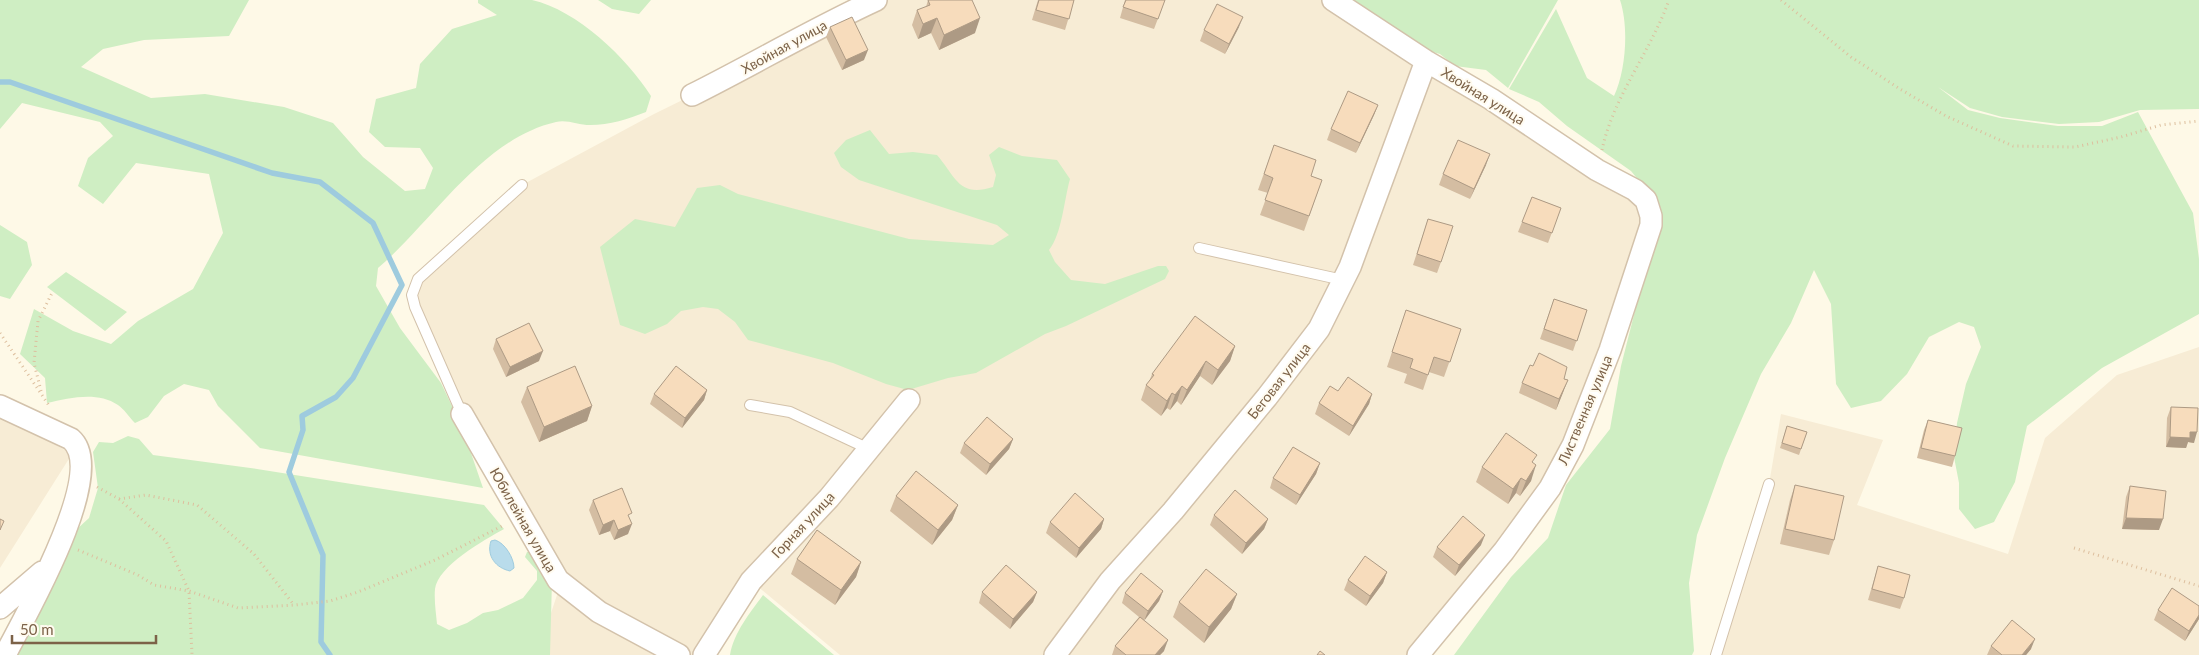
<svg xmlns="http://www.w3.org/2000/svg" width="2199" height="655" viewBox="0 0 2199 655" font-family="Lato,sans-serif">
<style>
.residential{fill:#f7ecd5}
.green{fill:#cfeec3}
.water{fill:#b9dceb;stroke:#9ecbde}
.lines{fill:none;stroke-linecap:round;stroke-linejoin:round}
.stream{stroke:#9ecbde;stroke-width:5.5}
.lane-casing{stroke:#d3c2ab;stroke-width:12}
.street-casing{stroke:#d3c2ab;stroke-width:24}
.path{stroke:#ddbf9e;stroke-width:3;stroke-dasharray:1 4;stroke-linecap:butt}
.lane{stroke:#fff;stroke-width:10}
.street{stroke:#fff;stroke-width:21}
.wall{fill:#d4bda2}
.shaded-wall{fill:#ad9a84}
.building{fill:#f7dcbc;stroke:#ad9a84}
.labels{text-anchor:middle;stroke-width:4;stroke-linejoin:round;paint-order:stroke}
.street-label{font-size:14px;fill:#7c6248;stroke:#fffbf0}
</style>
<rect width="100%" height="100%" fill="#fef9e7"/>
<path class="residential" d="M875,0H1333L1597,171L1650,217L1573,445L1419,655H840L750,580L703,655H544L542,640L559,589L461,413L415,307L418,278L522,185L654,114L764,60Z
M2199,347V655H1717L1769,484L1781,414L1883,440L1857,505L2008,554L2045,438L2117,375Z
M0,414L72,454L0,568Z"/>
<path class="green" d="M0,0H249L229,36L144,40L103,49L81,67L151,98L205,94L284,107L333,123L363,157L405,191L425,189L433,168L420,148L385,147L369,132L376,99L416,88L420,64L452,29L497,15L478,3V0C495,0 516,0 532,0C577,10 627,58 651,96L646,112C628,119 610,125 590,125C579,125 566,119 556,122C482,139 434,220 378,268L376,286L400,328L441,383L462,427L483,488L260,448L218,406L209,390L184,384L164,396L148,417L135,423C129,417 124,409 118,405C97,391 70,398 47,403L45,378L20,354L34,309L73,331L111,344L138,321L193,289L223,233L209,174L136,163L103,204L78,186L88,158L113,136L100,122L22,103L0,129Z
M598,0H651L639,14L612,9Z
M1350,0H1558L1508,88L1486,70L1455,66L1440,54L1419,48Z
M1620,0H2199V109L2140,110L2099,122L2059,124L2002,117L1970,108L1938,87L1968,110L2000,118L2058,126H2102L2138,112L2193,213L2199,259V314L2102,368L2027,426L2015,482L1994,522L1975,529L1959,509V483L1954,457L1957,423L1966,384L1981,347L1974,327L1959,322L1929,337L1907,374L1881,401L1851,408L1836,384L1831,304L1814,270L1791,323L1761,374L1725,458L1697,535L1689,583L1694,651L1692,655H1454L1511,577L1548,538L1566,485L1610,429L1621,366L1649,256L1657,203L1631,171L1567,126L1539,102L1509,89L1556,9L1587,78L1614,96C1626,70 1629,27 1620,0Z
M870,130L889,154L913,152L937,155C956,177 959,198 993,187L996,175L989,155L999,147L1022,156L1057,160L1070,179C1064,200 1062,234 1049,250L1055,262L1071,280L1105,284L1158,266H1166L1169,271L1165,279L1066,326L1045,334L976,373L948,378L908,390L886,384L833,363L748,340L735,322L718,309L703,307L681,311L667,324L645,334L620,325L600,247L635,219L675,227L697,188L720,185L738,194L909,239L993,245L1009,235L997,225L859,180L841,167L834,153L846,140Z
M0,225L27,242L32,265L10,299L0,296Z
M66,272L127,312L105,331L47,287Z
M128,436L139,439L153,455L257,469L484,505L504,529C484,540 438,566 435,589C434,600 436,613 437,624L449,630L467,623L483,613L498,610L523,598L537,580V571L525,557L527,552H534L552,580L550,655H1L62,543L89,518L98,488L93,452L99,442L113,443Z
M763,595L834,655H730C734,632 750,613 763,595Z"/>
<path class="water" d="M495,540C505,543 514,558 514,568L510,571C496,568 486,556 491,541Z"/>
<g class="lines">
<path class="stream" d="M0,82H10L272,173L320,182L373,223L402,285L353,378L336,397L302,416L303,430L289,472L323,555L321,642L330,655"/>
<defs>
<path id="lane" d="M1199,248L1343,280
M750,405L790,412L869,449
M462,414L415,307L412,295L418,279L522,185
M1716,655L1769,484"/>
<path id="street" d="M1333,0L1426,61L1491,99L1597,170L1635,190L1646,200L1651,216V225L1610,350L1573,445L1550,488L1504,551L1418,655
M692,95C754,64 813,29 876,0
M0,406L71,439C109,472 24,618 5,655
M462,414L558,580L599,612L679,655
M0,608L42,572
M704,655L751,581L829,498L909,400
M1055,655L1110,581L1173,511L1267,397L1319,329L1350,267L1426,61"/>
</defs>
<use href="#lane" class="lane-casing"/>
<use href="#street" class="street-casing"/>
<path class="path" d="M1781,0L1851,57L1900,89L1946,116L2013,146L2075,147L2121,137L2161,125L2199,121
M1602,150C1613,97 1651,51 1669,0
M0,333L50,407
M41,391L34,363L38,321L53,291
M97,487L119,499L166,541L189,591L192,655
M119,499L146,495L197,505L254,554L294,605
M2074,548L2199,586
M78,550L138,575L154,585L189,591L238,608L295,605L330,601L358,592L435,560L504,525"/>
<use href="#lane" class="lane"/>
<use href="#street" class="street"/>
</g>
<path class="wall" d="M928,0L975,33L939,50L931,33L918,39L912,25L917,10L926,7Z
M1038,0H1074L1065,30L1032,20Z
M1125,0H1165L1154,29L1120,18Z
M830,27L864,60L842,70L826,37Z
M1239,27L1225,54L1200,41L1204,30Z
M1378,105L1374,115L1356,153L1327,140L1331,129Z
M1274,145L1311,176L1322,180L1304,231L1260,215L1268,193L1258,190Z
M1486,165L1470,199L1439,185L1443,174Z
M1532,197L1561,208L1548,243L1518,232Z
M1428,219L1441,262L1437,273L1413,265Z
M1554,299L1587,310L1573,351L1540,339Z
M1406,310L1461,329L1444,377L1429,372L1423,390L1404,383L1407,374L1387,367Z
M496,339L539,361L506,377L493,349Z
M1235,346L1230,361L1212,385L1200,376L1181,405L1177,401L1170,410L1167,408L1161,416L1141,400L1146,385L1149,382L1152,374Z
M1533,366L1564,379V390L1556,410L1519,393L1522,383Z
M527,387L592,406L587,421L539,442L521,402Z
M707,390L704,400L682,428L650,404L654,394Z
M1338,391L1372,394L1369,404L1349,436L1315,414L1319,403Z
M2171,407L2194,443L2188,442L2186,448L2166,447L2167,418Z
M1928,420L1955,456L1952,467L1917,458L1924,430Z
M1787,426L1807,432L1799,455L1780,448Z
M1013,439L1009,449L986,475L960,453L964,443Z
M1320,463L1316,474L1296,505L1270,488L1273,478Z
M1534,464L1531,481L1520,496L1516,493L1508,504L1476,482L1482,467Z
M1795,485L1834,540L1829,555L1780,544L1790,500Z
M2130,486L2159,530L2122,529L2126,497Z
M896,496L958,505L952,520L932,545L890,511Z
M593,500L630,519L628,534L614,540L610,531L599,535L589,510Z
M1214,515L1268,519L1264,529L1242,554L1210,525Z
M1104,519L1101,529L1076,558L1046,533L1050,522Z
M1481,545L1455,576L1433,557L1437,547Z
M797,559L861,562L856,577L835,605L791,574Z
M1878,566L1904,598L1900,609L1868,600Z
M1387,572L1383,583L1366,606L1344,590L1348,580Z
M1163,591L1159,601L1144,620L1164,651L1160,655H1112L1115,646L1139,617L1122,603L1125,593Z
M982,592H1037L1033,602L1010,629L979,603Z
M1237,594L1231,609L1204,643L1173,617L1179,602Z
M2158,610L2199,615V619L2185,641L2154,620Z
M1991,646L2031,649L2026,655H1987Z"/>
<path class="shaded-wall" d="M1243,17L1239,27L1225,54L1229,44Z
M937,18L931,33L918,39L923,24Z
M980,18L975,33L939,50L944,35Z
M868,50L864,60L842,70L846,60Z
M1378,105L1374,115L1356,153L1360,143Z
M1490,154L1486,165L1470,199L1474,189Z
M1235,346L1230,361L1212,385L1218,370Z
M543,351L539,361L506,377L510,367Z
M1206,361L1200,376L1181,405L1187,390Z
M1568,380L1556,410L1559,399Z
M1182,386L1177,401L1170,410L1175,395Z
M707,390L704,400L682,428L685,418Z
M1172,393L1167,408L1161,416L1167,401Z
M1372,394L1369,404L1349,436L1353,426Z
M592,406L587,421L539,442L544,427Z
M2190,432H2197L2194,443L2188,442L2186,448L2166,447L2170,437Z
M1013,439L1009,449L986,475L990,464Z
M1320,463L1316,474L1296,505L1300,495Z
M1536,465L1531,481L1520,496L1526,481Z
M1521,478L1516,493L1508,504L1513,489Z
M958,505L952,520L932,545L938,530Z
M2126,518L2163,519L2159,530L2122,529Z
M1104,519L1101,529L1076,558L1079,548Z
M1268,519L1264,529L1242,554L1246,543Z
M614,520L610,531L599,535L603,525Z
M632,524L628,534L614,540L618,530Z
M1485,535L1481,545L1455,576L1459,565Z
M861,562L856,577L835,605L841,590Z
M1387,572L1383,583L1366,606L1370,596Z
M1163,591L1159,601L1144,621L1148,611Z
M1037,592L1033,602L1010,629L1013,619Z
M1237,594L1231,609L1204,643L1209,627Z
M2199,615V619L2185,641L2189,631Z
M2035,639L2031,649L2026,655H2022Z
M1168,640L1164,651L1160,655H1155Z"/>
<path class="building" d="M928,0H972L980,18L944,35L937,18L923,24L917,10L930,5Z
M1039,0H1074L1069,19L1036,10Z
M1126,0H1165L1158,19L1123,7Z
M1217,4L1243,17L1229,44L1204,30Z
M852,17L868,50L846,60L830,27Z
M1348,91L1378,105L1360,143L1331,129Z
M1458,140L1490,154L1474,189L1443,174Z
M1274,145L1316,160L1311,176L1322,180L1309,216L1265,200L1273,178L1264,174Z
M1532,197L1561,208L1552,233L1522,222Z
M1428,219L1453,226L1441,262L1417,254Z
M1554,299L1587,310L1577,341L1544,329Z
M1406,310L1461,329L1450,362L1434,357L1428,375L1410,368L1413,359L1392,352Z
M1195,316L1235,346L1218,370L1206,361L1187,390L1182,386L1175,395L1172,393L1167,401L1146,385L1154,375L1152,374Z
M529,323L543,351L510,367L496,339Z
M1539,353L1567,367L1564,379L1568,380L1559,399L1522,383L1530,365L1533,366Z
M575,366L592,406L544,427L527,387Z
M676,366L707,390L685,418L654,394Z
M1348,377L1372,394L1353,426L1319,403L1330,386L1338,391Z
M2171,407L2198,408L2197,432H2190V438L2170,437Z
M987,417L1013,439L990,464L964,443Z
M1928,420L1962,428L1955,456L1921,448Z
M1787,426L1807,432L1801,449L1782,443Z
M1506,433L1537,455L1532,462L1536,465L1526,481L1521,478L1513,489L1482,467Z
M1293,447L1320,463L1300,495L1273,478Z
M916,471L958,505L938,530L896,496Z
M1795,485L1844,496L1834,540L1785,529Z
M2130,486L2166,491L2163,519L2126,518Z
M622,488L632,513L628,515L632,524L618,530L614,520L603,525L593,500Z
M1235,490L1268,519L1246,543L1214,515Z
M1075,493L1104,519L1079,548L1050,522Z
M1463,516L1485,535L1459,565L1437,547Z
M0,519L4,521L0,530Z
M817,530L861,562L841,590L797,559Z
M1365,556L1387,572L1370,596L1348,580Z
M1006,565L1037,592L1013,619L982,592Z
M1878,566L1910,575L1904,598L1872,589Z
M1206,569L1237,594L1209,627L1179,602Z
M1141,573L1163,591L1148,611L1125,593Z
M2172,588L2199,606V615L2189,631L2158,610Z
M1140,617L1168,640L1155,655H1126L1115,646Z
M2012,620L2035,639L2022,655H2002L1991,646Z
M1320,651L1325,655H1317Z"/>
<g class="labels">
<g class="street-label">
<text transform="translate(784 47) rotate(-29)" y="5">Хвойная улица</text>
<text transform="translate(1483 96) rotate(32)" y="5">Хвойная улица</text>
<text transform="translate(1279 381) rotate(-52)" y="5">Беговая улица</text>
<text transform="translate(1585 410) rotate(-67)" y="5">Лиственная улица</text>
<text transform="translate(523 520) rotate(60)" y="5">Юбилейная улица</text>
<text transform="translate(803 525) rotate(-47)" y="5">Горная улица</text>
</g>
</g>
<path d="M12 635v8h144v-8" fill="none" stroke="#7c6248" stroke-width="2.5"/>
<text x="20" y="635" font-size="15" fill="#7c6248" stroke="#fffbf0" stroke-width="4" paint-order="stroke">50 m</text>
</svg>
